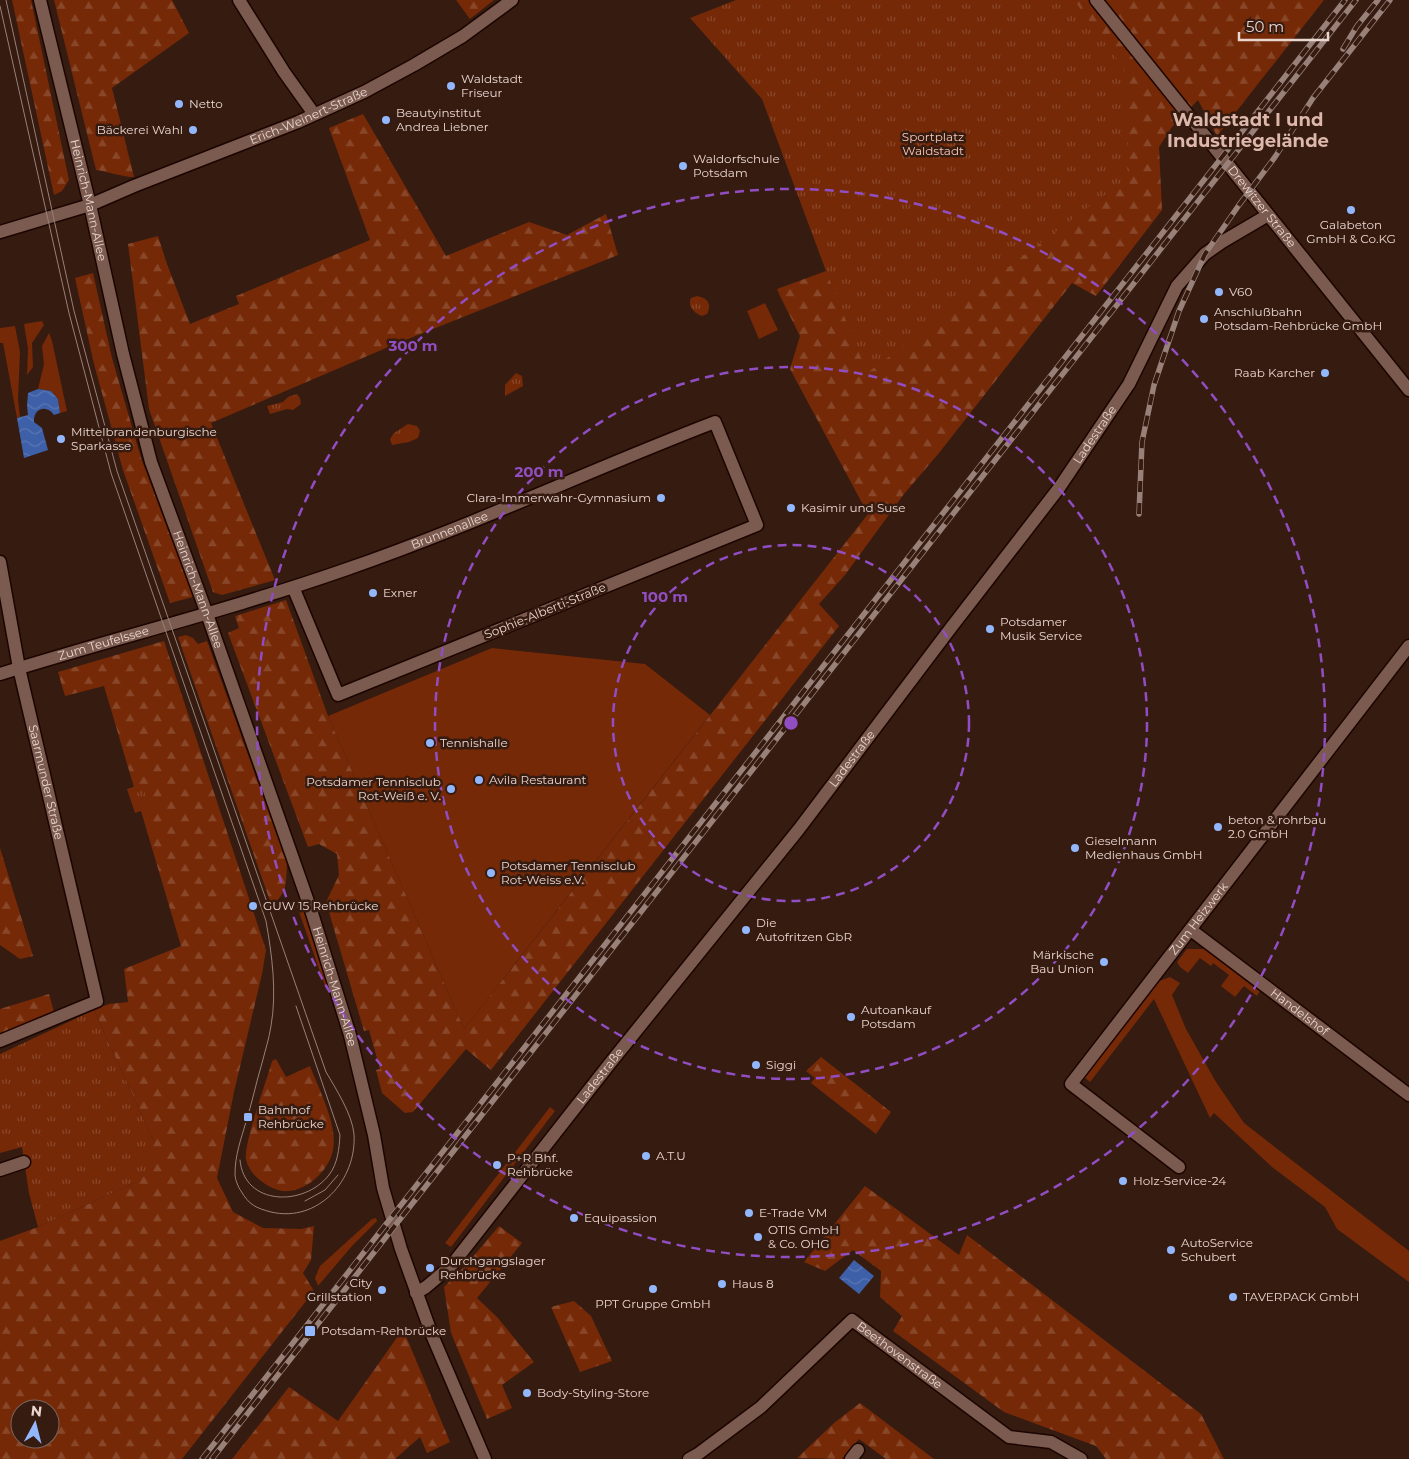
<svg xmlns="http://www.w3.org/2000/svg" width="1409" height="1459" viewBox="0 0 1409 1459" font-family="Montserrat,sans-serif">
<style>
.green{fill:#752907}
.forest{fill:url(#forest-firs);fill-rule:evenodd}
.park{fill:url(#park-tufts)}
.water{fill:url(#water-waves)}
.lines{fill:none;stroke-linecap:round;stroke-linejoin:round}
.minor-casing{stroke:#1c0500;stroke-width:15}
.tertiary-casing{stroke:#1c0500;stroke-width:15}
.secondary-casing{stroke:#1c0500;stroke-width:15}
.minor{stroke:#7b5a4f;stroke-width:12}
.tertiary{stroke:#7b5a4f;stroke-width:12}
.secondary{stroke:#7b5a4f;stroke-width:12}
.tram{stroke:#978178;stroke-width:1}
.rail-casing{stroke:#978178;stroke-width:5.5}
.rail{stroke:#361b11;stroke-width:4;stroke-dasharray:11;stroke-linecap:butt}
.ring{fill:none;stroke:#914ec2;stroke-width:2.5;stroke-dasharray:9 6}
.poi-dot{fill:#93b7fd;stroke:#361b11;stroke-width:2}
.labels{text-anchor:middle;stroke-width:5;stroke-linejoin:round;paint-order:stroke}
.poi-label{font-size:12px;fill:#e9d6cf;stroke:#361b11;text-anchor:start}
.street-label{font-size:12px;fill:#e9d6cf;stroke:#361b11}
.park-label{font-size:12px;fill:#fac9b8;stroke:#361b11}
.district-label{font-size:18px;font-weight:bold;fill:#dcb7aa;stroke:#361b11}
.centre{fill:#914ec2;stroke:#361b11;stroke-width:2.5}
.ring-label{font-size:15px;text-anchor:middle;font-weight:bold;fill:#914ec2;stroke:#361b11;stroke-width:5;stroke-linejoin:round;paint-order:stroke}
</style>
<defs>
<pattern id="forest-firs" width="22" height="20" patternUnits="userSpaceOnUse" patternTransform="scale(1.25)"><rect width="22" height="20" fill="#752907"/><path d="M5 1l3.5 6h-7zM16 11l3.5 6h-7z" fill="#89472a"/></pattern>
<pattern id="park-tufts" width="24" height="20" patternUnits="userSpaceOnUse" patternTransform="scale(1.25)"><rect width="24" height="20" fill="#752907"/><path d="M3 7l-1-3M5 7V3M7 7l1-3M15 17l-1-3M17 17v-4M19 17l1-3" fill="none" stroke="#89472a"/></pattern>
<pattern id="water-waves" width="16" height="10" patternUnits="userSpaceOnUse" patternTransform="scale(1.25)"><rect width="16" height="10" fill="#3d60a8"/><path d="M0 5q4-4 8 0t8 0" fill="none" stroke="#5976b3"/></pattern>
</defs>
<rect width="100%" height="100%" fill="#361b11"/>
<path class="green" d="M765,303L778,330L759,339L747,311Z
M42,321L44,325L32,343L33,367L27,375L28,349L24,324Z
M15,326L20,352L18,400L20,417L17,418L3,343H0V328Z
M49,333L52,341L67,411L60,413L58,399L51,391L38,389L44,364L42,346Z
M492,648L645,664L710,715L464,1029L328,716Z
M300,901L330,988L326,989L297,906Z
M1187,949H1205L1260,991L1257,996L1244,986L1235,997L1221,986L1229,975L1213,963L1211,966L1200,958L1188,973L1180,967L1177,962Z
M1170,977L1180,983L1172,995L1186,1029L1216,1082L1244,1123L1409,1251V1282L1337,1229L1325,1207L1272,1167L1214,1113L1210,1118L1154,999L1090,1082L1083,1076L1154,983Z
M550,1107L555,1111L451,1247L445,1243Z
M376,1218L377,1221L352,1246L318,1286L315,1278L320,1266L372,1219Z"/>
<path class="forest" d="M12,0H31L69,180L62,191L54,195Z
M54,0H172L189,33L112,88L134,177C126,178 106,171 96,170Z
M456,0H494L470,19Z
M1057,0H1324L1217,136L1198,100L1172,127L1159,147L1162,210L1096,296L1072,283L939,453L904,494L845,575L819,604L839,626L491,1070L466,1049L413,1112L405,1113L382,1093L376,1070L380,1069L369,1030L364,1031L326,902L339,875L337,854L319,844L308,847L228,633L239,628L235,616L286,600L328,716L464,1029L868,514L790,369L800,336L780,296L777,289L826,271L845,278Z
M363,114L446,256L529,222L567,235L606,214L618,255L393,345L211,423L275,580L222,595L213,592L149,409L128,244L158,236L167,264L190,324L239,304L236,296L370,240L329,128Z
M93,273L112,358L141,458L193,597L170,603L123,470L94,364L75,278Z
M186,635L193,638L198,644L207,641L287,863C286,880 288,896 271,904L178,637Z
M164,641L266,950L262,974L234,1092L217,1178L233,1212L263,1228L301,1229L314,1226L311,1260L303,1273L314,1291L182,1459H0V1241L38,1227L136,1182L154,1142L94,1010L109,1004L128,1002L124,969L181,946L104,686L65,696L58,672ZM20,1409H50V1439H20Z
M0,848L33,956L20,959L0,945Z
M49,994L54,1012L0,1036V1009Z
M821,1057L891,1112L876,1134L811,1083L815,1078L806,1071Z
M276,1059L286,1077L310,1066C319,1090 338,1125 333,1150C329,1170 309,1189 289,1191C278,1192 269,1187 261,1181C254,1176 248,1168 246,1160C243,1145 267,1080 272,1061Z
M865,1186L959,1255L967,1235L1201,1414L1224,1459H1106L1096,1446L1004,1412L893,1331L902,1316L880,1297L881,1271L853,1250L825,1271L804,1262Z
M499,1226L522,1243L477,1298L497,1317L534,1362L502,1385L512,1408L487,1419L451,1333L444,1287L466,1265Z
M574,1301L591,1316L612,1361L580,1372L551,1307Z
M403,1329L450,1442L427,1453L420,1437L395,1459H232L289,1387L338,1421Z
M860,1403L934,1459H886L859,1439L842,1459L797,1458L834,1423Z"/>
<path class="park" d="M736,0H1074L1123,67L1130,176L867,373L826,271L762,99L690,18Z
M697,296C708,298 712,304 707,314L702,316C694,313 687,306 691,298Z
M516,373L522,376L523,386L505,396V385Z
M297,394L300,398L301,404L293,410L287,409L270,414L267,406L283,402L288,397Z
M408,424L417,426L420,431L418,438L409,442L392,445L390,439L394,433Z
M142,784L150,808L135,813L127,789Z
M94,1010L154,1142L145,1172L136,1182L38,1227L29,1193L22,1147L0,1153V1054Z"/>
<path class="water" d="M38,389L51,391L58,399L60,413L54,415C47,404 33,408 34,422L42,428L48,450L24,458L17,418L28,415L27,406L28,393Z
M854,1260L874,1276L859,1294L839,1278Z"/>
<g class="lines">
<defs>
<g id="minor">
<path d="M239,0L284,72L314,114"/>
<path id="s1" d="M0,232L90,205L134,186L298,122L364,92L414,65L463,36L512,0"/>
<path id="s2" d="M0,562L19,668L97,1001L0,1041"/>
<path id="s3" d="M0,674C115,638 233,609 347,569C472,526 592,469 715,422L757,525L338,695L293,587"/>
<path id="s4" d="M1191,930L1409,1095"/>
<path id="s5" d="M1179,1167L1071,1084L1409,646"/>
<path d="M0,1170L24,1162"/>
<path id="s6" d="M416,1293L426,1287L451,1266L611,1062L799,829L950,629L1059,488L1129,384L1177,286L1205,254L1222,242L1268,215"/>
<path id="s7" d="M689,1459L698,1454L761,1407L852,1320L1009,1437L1051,1442L1081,1459"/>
<path d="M851,1459L858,1450"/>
</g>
<g id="tertiary">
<path id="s8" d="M1096,0L1409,390"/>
</g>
<g id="secondary">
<path id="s9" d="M40,0L90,205L123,354L151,462L207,614L311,910L350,1035L374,1135L383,1188L401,1249L432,1335L485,1459"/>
</g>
</defs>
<use href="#minor" class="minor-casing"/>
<use href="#tertiary" class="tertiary-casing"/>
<use href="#secondary" class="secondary-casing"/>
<use href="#minor" class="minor"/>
<use href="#tertiary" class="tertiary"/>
<use href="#secondary" class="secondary"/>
<path class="tram" d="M0,6L69,313L111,473L266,921C272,955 277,992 271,1026C269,1039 265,1051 262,1063C256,1083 252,1103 246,1122C241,1139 235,1155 235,1174C235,1179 238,1187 241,1191C249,1205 256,1208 271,1212C318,1223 357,1180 354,1134C352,1114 336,1089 326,1072L117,471L74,311L6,0
M240,1160C244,1206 304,1207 329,1175C338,1163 339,1149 340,1135L296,1006
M305,1201L325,1190L338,1175"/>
<defs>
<path id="rail" d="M1343,49L1357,26L1378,0
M1139,514L1142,442L1154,385L1179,311L1205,254L1239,205L1275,157L1313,98L1390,0
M202,1459L1345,0
M212,1459L1356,0"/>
</defs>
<use href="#rail" class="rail-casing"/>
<use href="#rail" class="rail"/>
</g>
<g class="ring">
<circle cx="791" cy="723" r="178"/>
<circle cx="791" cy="723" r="356"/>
<circle cx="791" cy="723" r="534"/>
</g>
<g class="poi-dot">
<circle cx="451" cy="86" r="5"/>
<circle cx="179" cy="104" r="5"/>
<circle cx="386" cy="120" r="5"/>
<circle cx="193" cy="130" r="5"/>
<circle cx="683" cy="166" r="5"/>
<circle cx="1351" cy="210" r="5"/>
<circle cx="1219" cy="292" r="5"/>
<circle cx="1204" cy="319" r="5"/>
<circle cx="1325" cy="373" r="5"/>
<circle cx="61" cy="439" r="5"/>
<circle cx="661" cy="498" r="5"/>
<circle cx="791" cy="508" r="5"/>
<circle cx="373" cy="593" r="5"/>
<circle cx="990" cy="629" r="5"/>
<circle cx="430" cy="743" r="5"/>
<circle cx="479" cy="780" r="5"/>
<circle cx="451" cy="789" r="5"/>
<circle cx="1218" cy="827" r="5"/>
<circle cx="1075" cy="848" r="5"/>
<circle cx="491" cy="873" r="5"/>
<circle cx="253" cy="906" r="5"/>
<circle cx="746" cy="930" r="5"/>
<circle cx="1104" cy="962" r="5"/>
<circle cx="851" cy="1017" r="5"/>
<circle cx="756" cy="1065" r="5"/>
<rect x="243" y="1112" width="10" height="10" rx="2.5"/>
<circle cx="646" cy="1156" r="5"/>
<circle cx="497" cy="1165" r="5"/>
<circle cx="1123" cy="1181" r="5"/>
<circle cx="749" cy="1213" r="5"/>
<circle cx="574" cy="1218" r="5"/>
<circle cx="758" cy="1237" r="5"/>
<circle cx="1171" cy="1250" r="5"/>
<circle cx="430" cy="1268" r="5"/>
<circle cx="722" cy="1284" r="5"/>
<circle cx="653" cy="1289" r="5"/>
<circle cx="382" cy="1290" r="5"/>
<circle cx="1233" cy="1297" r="5"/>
<rect x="304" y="1325" width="12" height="12" rx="2.5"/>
<circle cx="527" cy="1393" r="5"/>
</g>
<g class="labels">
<g class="poi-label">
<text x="461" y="83">Waldstadt<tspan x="461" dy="14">Friseur</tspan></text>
<text x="189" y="108">Netto</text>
<text x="396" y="117">Beautyinstitut<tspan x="396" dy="14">Andrea Liebner</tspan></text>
<text x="183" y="134" text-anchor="end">Bäckerei Wahl</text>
<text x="693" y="163">Waldorfschule<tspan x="693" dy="14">Potsdam</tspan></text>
<text x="1351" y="229" text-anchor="middle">Galabeton<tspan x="1351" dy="14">GmbH &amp; Co.KG</tspan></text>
<text x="1229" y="296">V60</text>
<text x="1214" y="316">Anschlußbahn<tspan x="1214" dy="14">Potsdam-Rehbrücke GmbH</tspan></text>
<text x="1315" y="377" text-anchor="end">Raab Karcher</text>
<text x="71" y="436">Mittelbrandenburgische<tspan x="71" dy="14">Sparkasse</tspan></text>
<text x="651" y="502" text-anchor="end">Clara-Immerwahr-Gymnasium</text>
<text x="801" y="512">Kasimir und Suse</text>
<text x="383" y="597">Exner</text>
<text x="1000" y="626">Potsdamer<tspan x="1000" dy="14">Musik Service</tspan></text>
<text x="440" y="747">Tennishalle</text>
<text x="489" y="784">Avila Restaurant</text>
<text x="441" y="786" text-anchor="end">Potsdamer Tennisclub<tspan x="441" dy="14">Rot-Weiß e. V.</tspan></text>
<text x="1228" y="824">beton &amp; rohrbau<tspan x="1228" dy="14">2.0 GmbH</tspan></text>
<text x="1085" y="845">Gieselmann<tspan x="1085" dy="14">Medienhaus GmbH</tspan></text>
<text x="501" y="870">Potsdamer Tennisclub<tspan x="501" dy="14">Rot-Weiss e.V.</tspan></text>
<text x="263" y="910">GUW 15 Rehbrücke</text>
<text x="756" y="927">Die<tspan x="756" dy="14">Autofritzen GbR</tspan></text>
<text x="1094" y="959" text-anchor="end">Märkische<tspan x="1094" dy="14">Bau Union</tspan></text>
<text x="861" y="1014">Autoankauf<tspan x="861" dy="14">Potsdam</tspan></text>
<text x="766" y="1069">Siggi</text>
<text x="258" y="1114">Bahnhof<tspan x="258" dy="14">Rehbrücke</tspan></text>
<text x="656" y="1160">A.T.U</text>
<text x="507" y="1162">P+R Bhf.<tspan x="507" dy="14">Rehbrücke</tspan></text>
<text x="1133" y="1185">Holz-Service-24</text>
<text x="759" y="1217">E-Trade VM</text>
<text x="584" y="1222">Equipassion</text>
<text x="768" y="1234">OTIS GmbH<tspan x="768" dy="14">&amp; Co. OHG</tspan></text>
<text x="1181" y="1247">AutoService<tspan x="1181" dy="14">Schubert</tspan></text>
<text x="440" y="1265">Durchgangslager<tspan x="440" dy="14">Rehbrücke</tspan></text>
<text x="372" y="1287" text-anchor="end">City<tspan x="372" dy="14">Grillstation</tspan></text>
<text x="732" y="1288">Haus 8</text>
<text x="1243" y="1301">TAVERPACK GmbH</text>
<text x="653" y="1308" text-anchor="middle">PPT Gruppe GmbH</text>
<text x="321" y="1335">Potsdam-Rehbrücke</text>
<text x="537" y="1397">Body-Styling-Store</text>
</g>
<g class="street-label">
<text dy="4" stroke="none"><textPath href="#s1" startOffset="330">Erich-Weinert-Straße</textPath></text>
<text dy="4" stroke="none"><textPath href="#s9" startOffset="206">Heinrich-Mann-Allee</textPath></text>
<text dy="4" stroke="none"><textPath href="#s8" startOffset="265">Drewitzer Straße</textPath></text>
<text dy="4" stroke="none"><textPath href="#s6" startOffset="1096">Ladestraße</textPath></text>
<text dy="4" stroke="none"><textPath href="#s3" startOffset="472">Brunnenallee</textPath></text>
<text dy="4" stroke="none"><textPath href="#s9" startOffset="611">Heinrich-Mann-Allee</textPath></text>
<text transform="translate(545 611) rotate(-22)" y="4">Sophie-Alberti-Straße</text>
<text dy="4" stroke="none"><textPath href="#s3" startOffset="108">Zum Teufelssee</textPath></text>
<text dy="4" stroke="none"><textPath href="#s6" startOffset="691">Ladestraße</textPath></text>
<text dy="4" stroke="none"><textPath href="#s2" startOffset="225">Saarmunder Straße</textPath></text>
<text dy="4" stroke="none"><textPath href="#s5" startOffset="345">Zum Heizwerk</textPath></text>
<text dy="4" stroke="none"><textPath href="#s9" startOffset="1031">Heinrich-Mann-Allee</textPath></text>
<text dy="4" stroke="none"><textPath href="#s4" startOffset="136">Handelshof</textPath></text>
<text dy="4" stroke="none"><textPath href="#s6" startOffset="286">Ladestraße</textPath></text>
<text dy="4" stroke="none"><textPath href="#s7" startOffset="274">Beethovenstraße</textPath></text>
</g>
<g class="park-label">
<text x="933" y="141">Sportplatz<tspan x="933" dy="14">Waldstadt</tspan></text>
</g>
<g class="district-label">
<text x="1248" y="126">Waldstadt I und<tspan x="1248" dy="21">Industriegelände</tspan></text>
</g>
</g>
<circle cx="791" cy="723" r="8" class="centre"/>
<g class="ring-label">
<text x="413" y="351">300 m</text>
<text x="539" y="477">200 m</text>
<text x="665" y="602">100 m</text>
</g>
<g transform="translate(35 1424) rotate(7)"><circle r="24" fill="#361b11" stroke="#7e665d"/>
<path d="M0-4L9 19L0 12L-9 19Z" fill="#93b7fd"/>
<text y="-8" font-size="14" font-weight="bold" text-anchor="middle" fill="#e9d6cf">N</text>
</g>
<path d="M1239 32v8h89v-8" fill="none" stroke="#e9d6cf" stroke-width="2.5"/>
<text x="1246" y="32" font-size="15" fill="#e9d6cf" stroke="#361b11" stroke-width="4" paint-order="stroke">50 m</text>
</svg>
